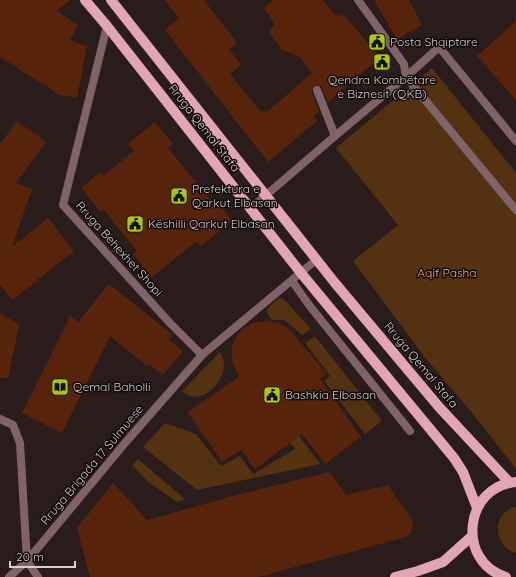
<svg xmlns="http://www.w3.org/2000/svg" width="516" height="577" viewBox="0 0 516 577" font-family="Quicksand,sans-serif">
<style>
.green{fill:#533111}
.building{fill:#58230b}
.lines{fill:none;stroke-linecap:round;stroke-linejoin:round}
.service{stroke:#806369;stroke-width:8}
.pedestrian{stroke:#806369;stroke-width:8}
.minor{stroke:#806369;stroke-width:8}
.primary{stroke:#e2a5b3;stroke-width:10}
.labels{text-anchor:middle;stroke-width:3;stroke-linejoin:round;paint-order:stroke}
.poi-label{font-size:12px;fill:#d9cfce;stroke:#0e0808;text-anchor:start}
.street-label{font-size:12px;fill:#d9cfce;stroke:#0e0808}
.park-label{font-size:12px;fill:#feb576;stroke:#0e0808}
</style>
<rect width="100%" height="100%" fill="#2a1c1b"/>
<path class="green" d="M432,68L516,173V469L469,409L426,359L353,261L398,225L336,148Z
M279,298L284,299L311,329L302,335L286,321L283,320H272C269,316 266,313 268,308Z
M315,336L382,421L365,434L324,381L330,376L305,343Z
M220,352C235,372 204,411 182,391Z
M288,421L320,464L197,490L143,447L165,423L196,434L221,466L240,456L253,474L295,449L279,428Z
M138,459L185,499L177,502L147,481L132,465Z
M516,507V553C493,547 491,512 516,507Z"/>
<path class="building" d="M0,0H70L57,11L78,25L70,40L87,46L77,98L57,94L43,83L42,84L0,57Z
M165,0H204L237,43L229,49L241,65L230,74L261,112L263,110L266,113L312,73L300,57L282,50L269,31L275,24L264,8L273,0H323L336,16L343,15L351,23L376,53V61L348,84L328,103L321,86L317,85L313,86L312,92L319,111L314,116L317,121L268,162L165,30L179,18Z
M374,0H409L422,25L397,39Z
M516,21V100L477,56Z
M17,121L46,142L16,183L32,189L12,247L48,218L74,251L12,300L0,285V144Z
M155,122L173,144L168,148L216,207L219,204L232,221L201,246L197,241L152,277L133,254L137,251L104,210L101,212L81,188L100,172L103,176L134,151L128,144Z
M109,284L173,335L169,340L183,351L163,375L149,364L148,367L110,336L62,433L22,413L70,316L78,322Z
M0,313L19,325L8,378H0Z
M267,321L279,323L290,330L326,373L320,379L361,437L325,464L302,434L255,469L241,450L222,462L188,412L239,377L232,360V347L236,337L242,329L252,323Z
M330,472L346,495L388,485L412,520L413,527L411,533L406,537L258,577H90L77,528L113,483L147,520L237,495Z"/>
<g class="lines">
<path class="service" d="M107,26L63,205L169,322L202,355
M250,209L335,136L317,90"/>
<path class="pedestrian" d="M358,0L404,64L406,77L516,210
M335,136L416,68L439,47L516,141
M292,281L309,305L410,431"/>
<path class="minor" d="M0,419L13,425L20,443L27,561
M27,561L38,577
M9,577L27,561L125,443L202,355L316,260"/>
<path class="primary" d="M85,0L107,26L301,273L454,458L463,472L477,508
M111,0L335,283L439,407L510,483
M395,577L418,571L443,562L472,536
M506,577C456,562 464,486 516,482"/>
</g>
<defs>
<symbol id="civic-square" viewBox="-11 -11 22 22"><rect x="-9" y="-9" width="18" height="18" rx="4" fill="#acc611" stroke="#0e0808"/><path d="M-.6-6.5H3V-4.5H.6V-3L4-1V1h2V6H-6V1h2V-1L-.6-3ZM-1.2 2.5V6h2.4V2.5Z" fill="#111"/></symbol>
<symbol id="library-square" viewBox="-11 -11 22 22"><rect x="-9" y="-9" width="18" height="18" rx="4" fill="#acc611" stroke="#0e0808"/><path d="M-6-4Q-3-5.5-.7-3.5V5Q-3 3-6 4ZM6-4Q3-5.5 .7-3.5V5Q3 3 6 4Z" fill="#111"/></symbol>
</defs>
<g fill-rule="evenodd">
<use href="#civic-square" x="367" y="32" width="20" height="20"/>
<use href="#civic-square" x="372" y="52" width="20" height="20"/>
<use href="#civic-square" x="169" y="186" width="20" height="20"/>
<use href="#civic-square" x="125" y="214" width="20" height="20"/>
<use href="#library-square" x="50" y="377" width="20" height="20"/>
<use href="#civic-square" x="262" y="385" width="20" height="20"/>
</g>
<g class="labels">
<g class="poi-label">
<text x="390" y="46">Posta Shqiptare</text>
<text x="382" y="84" text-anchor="middle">Qendra Kombëtare<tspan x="382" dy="14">e Biznesit (QKB)</tspan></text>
<text x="192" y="193">Prefektura e<tspan x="192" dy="14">Qarkut Elbasan</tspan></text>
<text x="148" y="228">Këshilli Qarkut Elbasan</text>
<text x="73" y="391">Qemal Baholli</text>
<text x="285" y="399">Bashkia Elbasan</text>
</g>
<g class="street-label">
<text transform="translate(204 128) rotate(52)" y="4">Rruga Qemal Stafa</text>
<text transform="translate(119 249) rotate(48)" y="4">Rruga Behexhet Shopi</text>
<text transform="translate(421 365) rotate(50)" y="4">Rruga Qemal Stafa</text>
<text transform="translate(92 465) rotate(-50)" y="4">Rruga Brigada 17 Sulmuese</text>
</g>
<g class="park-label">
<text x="447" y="277">Aqif Pasha</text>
</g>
</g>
<path d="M10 561v6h65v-6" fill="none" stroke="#d9cfce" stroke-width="2"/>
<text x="16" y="561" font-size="12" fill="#d9cfce" stroke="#0e0808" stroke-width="3" paint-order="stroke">20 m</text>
</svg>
